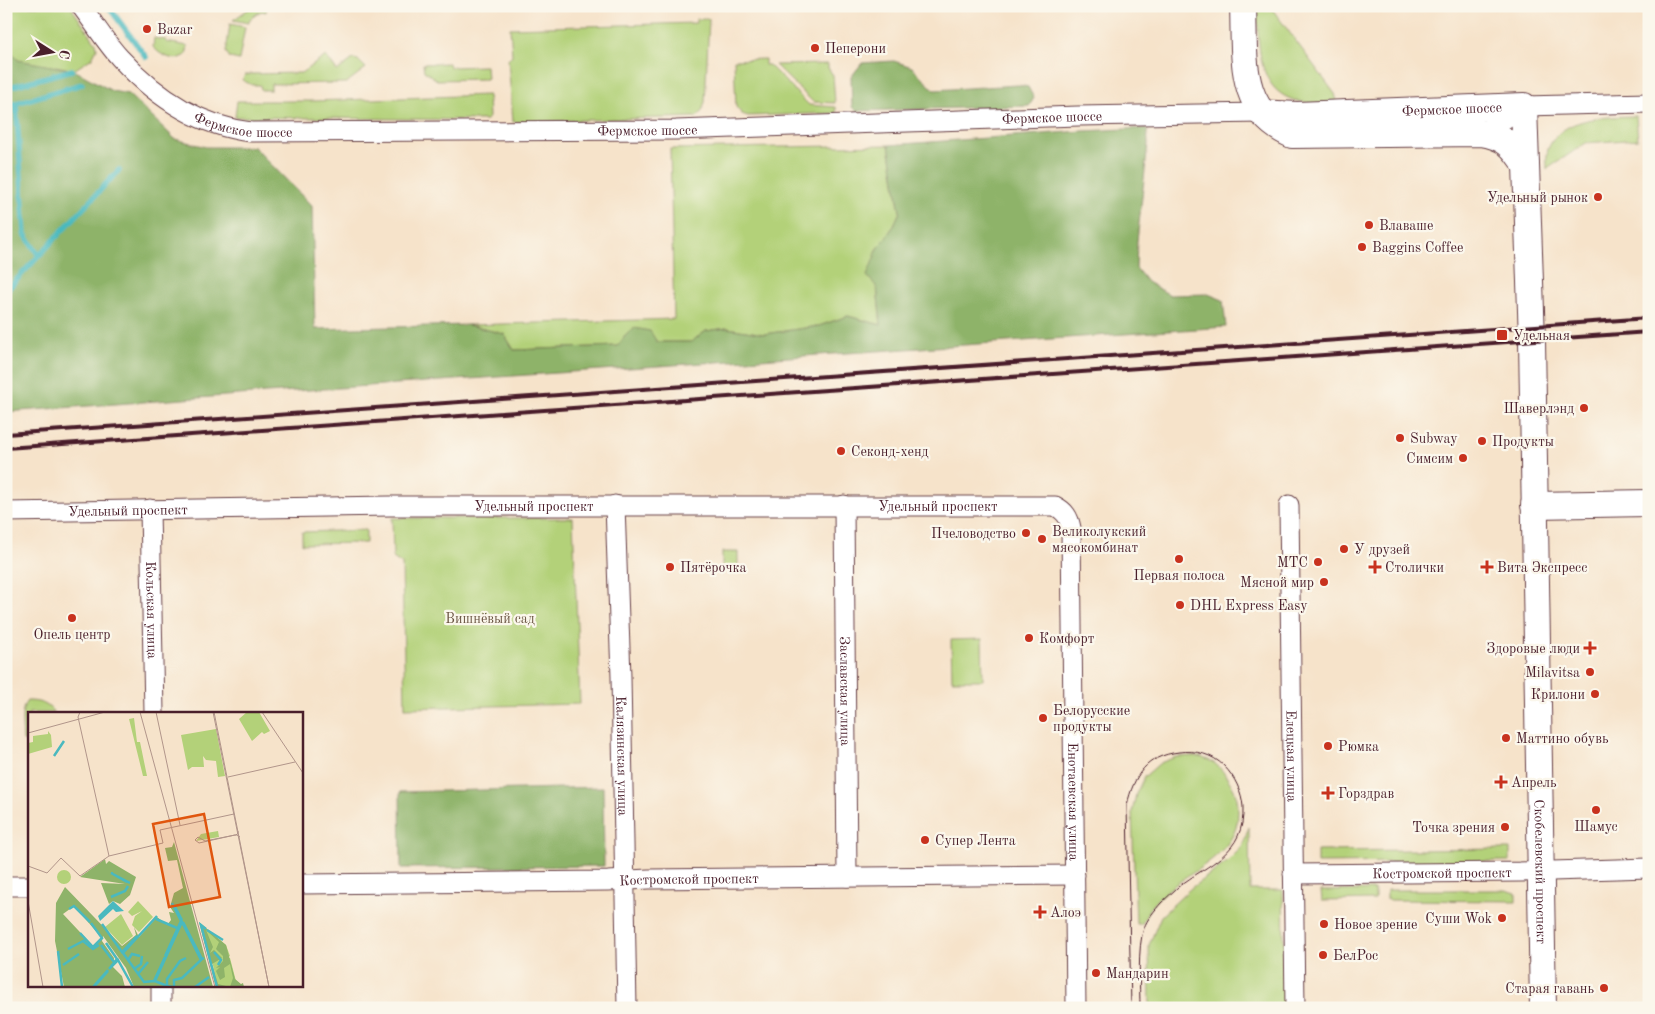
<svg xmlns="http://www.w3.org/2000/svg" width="1655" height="1014" viewBox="0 0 1655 1014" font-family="'Old Standard TT',serif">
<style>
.green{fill:#b3d179;stroke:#7e7852}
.forest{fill:#8eb369;stroke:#6c694a}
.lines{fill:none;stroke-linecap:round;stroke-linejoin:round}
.stream{stroke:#4ab9bf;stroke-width:5.5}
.street-casing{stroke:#643c43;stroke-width:21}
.secondary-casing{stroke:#643c43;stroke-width:28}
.street{stroke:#fff;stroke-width:19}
.secondary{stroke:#fff;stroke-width:26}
.tram{stroke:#4a1f2b;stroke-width:1}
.rail{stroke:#4a1f2b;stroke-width:4}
.poi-dot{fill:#c8321e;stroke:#fbf7ec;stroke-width:2}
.labels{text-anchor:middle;stroke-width:4.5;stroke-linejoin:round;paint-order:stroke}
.poi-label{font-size:14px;fill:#4a1f2b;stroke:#fbf7ec;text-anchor:start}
.street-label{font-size:14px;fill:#4a1f2b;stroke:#fbf7ec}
.park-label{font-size:14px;fill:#6a5442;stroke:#fbf7ec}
.inset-river{fill:none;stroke:#4ab9bf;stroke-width:2.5}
.inset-road{fill:none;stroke:#b1958a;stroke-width:1}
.view{fill:#e0560e;fill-opacity:0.15;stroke:#e0560e;stroke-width:2.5}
.inset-edge{fill:none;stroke:#4a1f2b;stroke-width:2.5}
</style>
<rect width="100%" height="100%" fill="#fbf7ec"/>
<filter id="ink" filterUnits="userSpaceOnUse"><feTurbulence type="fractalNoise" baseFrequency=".02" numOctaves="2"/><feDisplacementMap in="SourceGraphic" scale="10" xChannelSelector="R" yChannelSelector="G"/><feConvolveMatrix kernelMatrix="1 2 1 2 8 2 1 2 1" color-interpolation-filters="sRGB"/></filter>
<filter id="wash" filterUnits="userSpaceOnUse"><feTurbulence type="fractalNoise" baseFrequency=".0096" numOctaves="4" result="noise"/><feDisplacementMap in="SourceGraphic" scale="20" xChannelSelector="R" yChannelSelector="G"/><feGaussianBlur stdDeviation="1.12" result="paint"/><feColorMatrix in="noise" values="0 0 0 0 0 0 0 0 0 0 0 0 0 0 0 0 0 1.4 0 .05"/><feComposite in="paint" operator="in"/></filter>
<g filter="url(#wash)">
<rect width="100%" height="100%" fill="#f6e3ca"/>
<path class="green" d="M6,6H70L96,43L97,48L92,58L74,70L56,66L6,80Z
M253,6H267L266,12L261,11L250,19L248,23L233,20Z
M1257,6H1270L1335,94L1338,105C1326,104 1314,104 1302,102C1255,94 1259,44 1257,6Z
M696,19H709L705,102L702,111L697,117L513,122L508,60L512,55L510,28L696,23Z
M230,24L245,27L239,60L230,58L226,52Z
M154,38L166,40V42L188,46L186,55C175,63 161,56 153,47Z
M326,56L337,71L353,59L358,60L366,68L346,83L271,84V90H261L260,85H252L242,80L245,75L251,74L301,73Z
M765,59V65H769L809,105L836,107V113L748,116L742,114L736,107L734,60Z
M449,63L450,67L486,66L487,79L437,80L424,71L423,64Z
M828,64V68L833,75L835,103L813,102L775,65Z
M488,95L489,117L487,120L235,117L237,101H312Z
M1636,116L1638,139L1586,143L1547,169C1547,163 1546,155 1548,149C1561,116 1606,117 1636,116Z
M889,145L900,212L893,227L877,250V287L881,325L848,316L819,326L764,334L727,328L706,331L691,342H657L625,336L618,346L514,350L504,334L468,325L674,319L670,149Z
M392,518H573L580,704L405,708L402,564L393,558Z
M366,530V543L302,544V532Z
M722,552H738V569H722Z
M982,639L983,680H952L951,640Z
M27,701C38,701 48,703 54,713H29V743L23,741C23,731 19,709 27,701Z
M1195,756C1217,761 1221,767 1232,786C1237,795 1238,801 1238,811C1240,859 1179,873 1153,904C1148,909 1145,917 1142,924H1136L1132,813L1136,794L1144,777L1160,763L1176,757Z
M1249,827L1250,890H1283L1285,1008H1150L1149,945L1161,916L1191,888L1227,862L1242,847Z
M1510,849V861L1317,863V851Z
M1375,890V900L1322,901L1321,891Z
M1387,890H1506L1516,893V901L1387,900Z"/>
<path class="forest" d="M6,45L18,60L74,70L112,91L128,94L175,139L206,147H254L312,206L315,329L468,325L504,334L514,350L618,346L625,336L634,328L650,331L657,342H691L706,331L727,328L764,334L819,326L848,316L881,325L877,287L867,276L877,250L893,227L900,212L889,145L1083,131L1147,128L1148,144L1137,241L1136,268L1147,282L1170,295L1208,294L1223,300L1226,327L266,393L6,412Z
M894,61L912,67L934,90L1018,85L1028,87L1034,98L1029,106L856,111L852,107L851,77L862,63Z
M603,787L604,866L401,868L400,792Z"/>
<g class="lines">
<path class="stream" d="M108,6L146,57
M6,88L72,70
M16,103L25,234L39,256
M6,106L82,84
M6,291L119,170"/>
</g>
</g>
<g filter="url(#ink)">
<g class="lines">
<defs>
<g id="street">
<path id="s1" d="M81,6C94,23 106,43 120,58C155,96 199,126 251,132L676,130L1078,116L1261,113"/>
<path d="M1481,133L1500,122L1524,106L1649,103"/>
<path id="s2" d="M615,505L621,677L627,1008"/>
<path id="s3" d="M844,505L847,877"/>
<path id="s4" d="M1289,505L1295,1008"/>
<path id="s5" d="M150,509L154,713"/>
<path id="s6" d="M6,512L390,506H1055C1065,511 1069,517 1071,528L1076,1008"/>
<path id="s7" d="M1293,874L1520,872L1649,868"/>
<path id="s8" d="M301,884L608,881L649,879L1075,875"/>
<path d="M6,886H29"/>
<path d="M161,985V1008"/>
</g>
<g id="secondary">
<path d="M1243,6C1245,56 1237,111 1292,135L1481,133C1505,137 1513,145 1526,166"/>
<path id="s9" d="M1261,113L1297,115L1524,106L1532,340L1543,1008"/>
<path d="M1534,505L1649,503"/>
</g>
</defs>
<use href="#street" class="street-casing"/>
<use href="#secondary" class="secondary-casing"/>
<use href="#street" class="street"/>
<use href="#secondary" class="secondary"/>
<path class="tram" d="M1131,1008L1127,805C1134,775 1146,756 1179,752C1196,750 1212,754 1224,766C1235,777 1242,792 1243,807C1245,854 1209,863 1178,887C1172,892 1167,898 1161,903C1155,910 1147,919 1144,928C1137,947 1140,987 1140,1008"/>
<path class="rail" d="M6,434L1649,318
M6,448L1649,332"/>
</g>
</g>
<g class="poi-dot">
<circle cx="147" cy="29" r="5"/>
<circle cx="815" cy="48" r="5"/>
<circle cx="1598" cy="197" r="5"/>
<circle cx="1369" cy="225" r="5"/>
<circle cx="1362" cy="247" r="5"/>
<rect x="1496" y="329" width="12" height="12" rx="2.5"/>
<circle cx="1584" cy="408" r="5"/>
<circle cx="1400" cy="438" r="5"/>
<circle cx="1482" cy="441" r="5"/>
<circle cx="841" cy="451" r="5"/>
<circle cx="1463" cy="458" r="5"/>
<circle cx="1026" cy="533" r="5"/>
<circle cx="1042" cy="539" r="5"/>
<circle cx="1344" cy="549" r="5"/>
<circle cx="1179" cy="559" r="5"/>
<circle cx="1318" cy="562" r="5"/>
<circle cx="670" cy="567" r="5"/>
<path d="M1372.5 559.5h5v5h5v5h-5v5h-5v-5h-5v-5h5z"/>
<path d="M1484.5 559.5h5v5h5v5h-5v5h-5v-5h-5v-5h5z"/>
<circle cx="1324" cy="582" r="5"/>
<circle cx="1180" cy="605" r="5"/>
<circle cx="72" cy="618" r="5"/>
<circle cx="1029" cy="638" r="5"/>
<path d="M1587.5 640.5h5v5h5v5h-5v5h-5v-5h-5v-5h5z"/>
<circle cx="1590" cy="672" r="5"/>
<circle cx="1595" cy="694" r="5"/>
<circle cx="1043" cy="718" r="5"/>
<circle cx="1506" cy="738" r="5"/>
<circle cx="1328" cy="746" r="5"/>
<path d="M1498.5 774.5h5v5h5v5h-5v5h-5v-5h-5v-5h5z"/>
<path d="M1325.5 785.5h5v5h5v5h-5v5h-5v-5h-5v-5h5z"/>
<circle cx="1596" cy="810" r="5"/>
<circle cx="1505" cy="827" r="5"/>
<circle cx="925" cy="840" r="5"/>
<path d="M1037.5 904.5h5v5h5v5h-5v5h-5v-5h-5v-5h5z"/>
<circle cx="1502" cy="918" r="5"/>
<circle cx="1324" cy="924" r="5"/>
<circle cx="1323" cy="955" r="5"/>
<circle cx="1096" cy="973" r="5"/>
<circle cx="1604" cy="988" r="5"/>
</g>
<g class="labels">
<g class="poi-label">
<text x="157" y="34">Bazar</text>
<text x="825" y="53">Пеперони</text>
<text x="1588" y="202" text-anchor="end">Удельный рынок</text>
<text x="1379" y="230">Влаваше</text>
<text x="1372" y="252">Baggins Coffee</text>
<text x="1513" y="340">Удельная</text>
<text x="1574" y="413" text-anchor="end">Шаверлэнд</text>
<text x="1410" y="443">Subway</text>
<text x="1492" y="446">Продукты</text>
<text x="851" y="456">Секонд-хенд</text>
<text x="1453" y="463" text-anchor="end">Симсим</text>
<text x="1052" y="536">Великолукский<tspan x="1052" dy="16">мясокомбинат</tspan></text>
<text x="1016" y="538" text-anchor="end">Пчеловодство</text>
<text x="1354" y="554">У друзей</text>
<text x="1308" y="567" text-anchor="end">МТС</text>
<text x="680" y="572">Пятёрочка</text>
<text x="1385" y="572">Столички</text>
<text x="1497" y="572">Вита Экспресс</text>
<text x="1179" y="580" text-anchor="middle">Первая полоса</text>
<text x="1314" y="587" text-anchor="end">Мясной мир</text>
<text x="1190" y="610">DHL Express Easy</text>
<text x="72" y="639" text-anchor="middle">Опель центр</text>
<text x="1039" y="643">Комфорт</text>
<text x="1580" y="653" text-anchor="end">Здоровые люди</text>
<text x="1580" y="677" text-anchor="end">Milavitsa</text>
<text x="1585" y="699" text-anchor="end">Крилони</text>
<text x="1053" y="715">Белорусские<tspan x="1053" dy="16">продукты</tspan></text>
<text x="1516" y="743">Маттино обувь</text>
<text x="1338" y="751">Рюмка</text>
<text x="1511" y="787">Апрель</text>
<text x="1338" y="798">Горздрав</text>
<text x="1596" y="831" text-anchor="middle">Шамус</text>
<text x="1495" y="832" text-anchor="end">Точка зрения</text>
<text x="935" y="845">Супер Лента</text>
<text x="1050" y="917">Алоэ</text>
<text x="1492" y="923" text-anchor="end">Суши Wok</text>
<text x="1334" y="929">Новое зрение</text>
<text x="1333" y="960">БелРос</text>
<text x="1106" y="978">Мандарин</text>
<text x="1594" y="993" text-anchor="end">Старая гавань</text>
</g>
<g class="street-label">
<text dy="5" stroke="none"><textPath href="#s9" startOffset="191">Фермское шоссе</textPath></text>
<text dy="5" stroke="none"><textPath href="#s1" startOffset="1020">Фермское шоссе</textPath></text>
<text dy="5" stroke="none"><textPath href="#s1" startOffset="210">Фермское шоссе</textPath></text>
<text dy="5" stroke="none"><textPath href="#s1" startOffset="615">Фермское шоссе</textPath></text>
<text dy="5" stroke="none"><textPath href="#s6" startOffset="528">Удельный проспект</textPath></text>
<text dy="5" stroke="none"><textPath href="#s6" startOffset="932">Удельный проспект</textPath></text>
<text dy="5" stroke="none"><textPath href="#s6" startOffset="122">Удельный проспект</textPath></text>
<text dy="5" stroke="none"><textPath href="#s5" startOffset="101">Кольская улица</textPath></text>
<text dy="5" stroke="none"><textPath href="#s3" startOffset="186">Заславская улица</textPath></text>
<text dy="5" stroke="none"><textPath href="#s2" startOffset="251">Калязинская улица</textPath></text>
<text dy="5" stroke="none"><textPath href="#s4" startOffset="251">Елецкая улица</textPath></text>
<text dy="5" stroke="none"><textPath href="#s6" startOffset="1351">Енотаевская улица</textPath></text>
<text dy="5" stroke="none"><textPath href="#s9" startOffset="1029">Скобелевский проспект</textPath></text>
<text dy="5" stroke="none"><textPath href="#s7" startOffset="149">Костромской проспект</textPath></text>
<text dy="5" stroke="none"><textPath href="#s8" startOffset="388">Костромской проспект</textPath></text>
</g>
<g class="park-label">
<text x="490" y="623">Вишнёвый сад</text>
</g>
</g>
<g transform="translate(28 712)">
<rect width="275" height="275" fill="#f6e3ca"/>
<path d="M219,0H231L242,19L236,22L234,20L224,29L211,7ZM106,6L109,30H112L119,64H115L101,7ZM188,17L197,64L190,65L188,49L178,48L175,44L176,55H164L160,58L153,23ZM20,19L23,23L24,35L0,42V31L5,30V24L20,22ZM190,119L191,125L168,129L173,122ZM29 165a7 7 0 1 1 14 0a7 7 0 1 1-14 0ZM110,189L125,205L111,220L104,213L107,204L114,199L104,204L100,200ZM93,202L105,224L94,233L77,215ZM176,215L198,233L202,244L199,246H202L208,269L213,275H190Z" fill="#b3d179"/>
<path d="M146,130L185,275H106L98,256L75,224L74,229L86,246L85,255L94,264L97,275H36L27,229L28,191L37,175L94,234L108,223L106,215L111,225L129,205L139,213L143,208L141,200L146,201L142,195L146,181L155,176L149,148L140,149L137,136L144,135ZM46,194L74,226L65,234L35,202ZM77,147L78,152L81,149L108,165L102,183L92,192L85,189L81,192L73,171L97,172L52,165ZM171,210L198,233L207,267L213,272L215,271L216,275H202L205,266L202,252L196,256L197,265L192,268L188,259L192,255L188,256L195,249V244L188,237L191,230L178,218L185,235L182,241L186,238L194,246L184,252L190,272L202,275H188Z" fill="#8eb369" fill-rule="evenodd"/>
<path d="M85,189L96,199L88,200L85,197L72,209L70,204Z" fill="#4ab9bf"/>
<path class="inset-river" d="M26,44L36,29M83,161L102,171M83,161L99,170M83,185L97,179L100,174M146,193L154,208M41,197L46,194L62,210M129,204L95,241L116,270L126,269L137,245M128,207L149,216M155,210L174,247L176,246M74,212L94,240L109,224M178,217L173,213L189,275M179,218L195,228M52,221L65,235L74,226L63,211M55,229L65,237L71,233M78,231L89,247L81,257M73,233L86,250M40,237L57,228M30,239L34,275M186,240L193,248L190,253M137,244L153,209L144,191M100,248L104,242L112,244M35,253L51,242M81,257L90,248L105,275M106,257L113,252L114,244M110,262L120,250M139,274L127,269L154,210L173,248L154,266L146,268V275M65,275L80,258M66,275L80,259M144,275L139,274V267L152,249L158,246M167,275L181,265"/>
<path class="inset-road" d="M52,0L50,5L81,144M112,0L187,275M128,0L152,113M185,0L241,275M186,0L241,275M234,0L275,61M0,21L77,0M200,65L267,50M210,119V121L208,123H207L171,131L167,128L170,125L177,129L207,123H209L212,125M135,131L132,118L206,102M0,154L19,161L33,146L52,164L81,144L135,131M0,189L15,275"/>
<path class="view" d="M176,102L192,185L141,195L125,112Z"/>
<rect width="275" height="275" class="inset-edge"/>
</g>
<rect width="1655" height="1014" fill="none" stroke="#fbf7ec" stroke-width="25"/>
<g transform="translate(52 52) rotate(101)" stroke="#fbf7ec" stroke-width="4" paint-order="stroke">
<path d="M0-4L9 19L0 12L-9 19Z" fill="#4a1f2b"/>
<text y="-8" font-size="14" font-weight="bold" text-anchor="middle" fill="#4a1f2b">С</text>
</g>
</svg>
